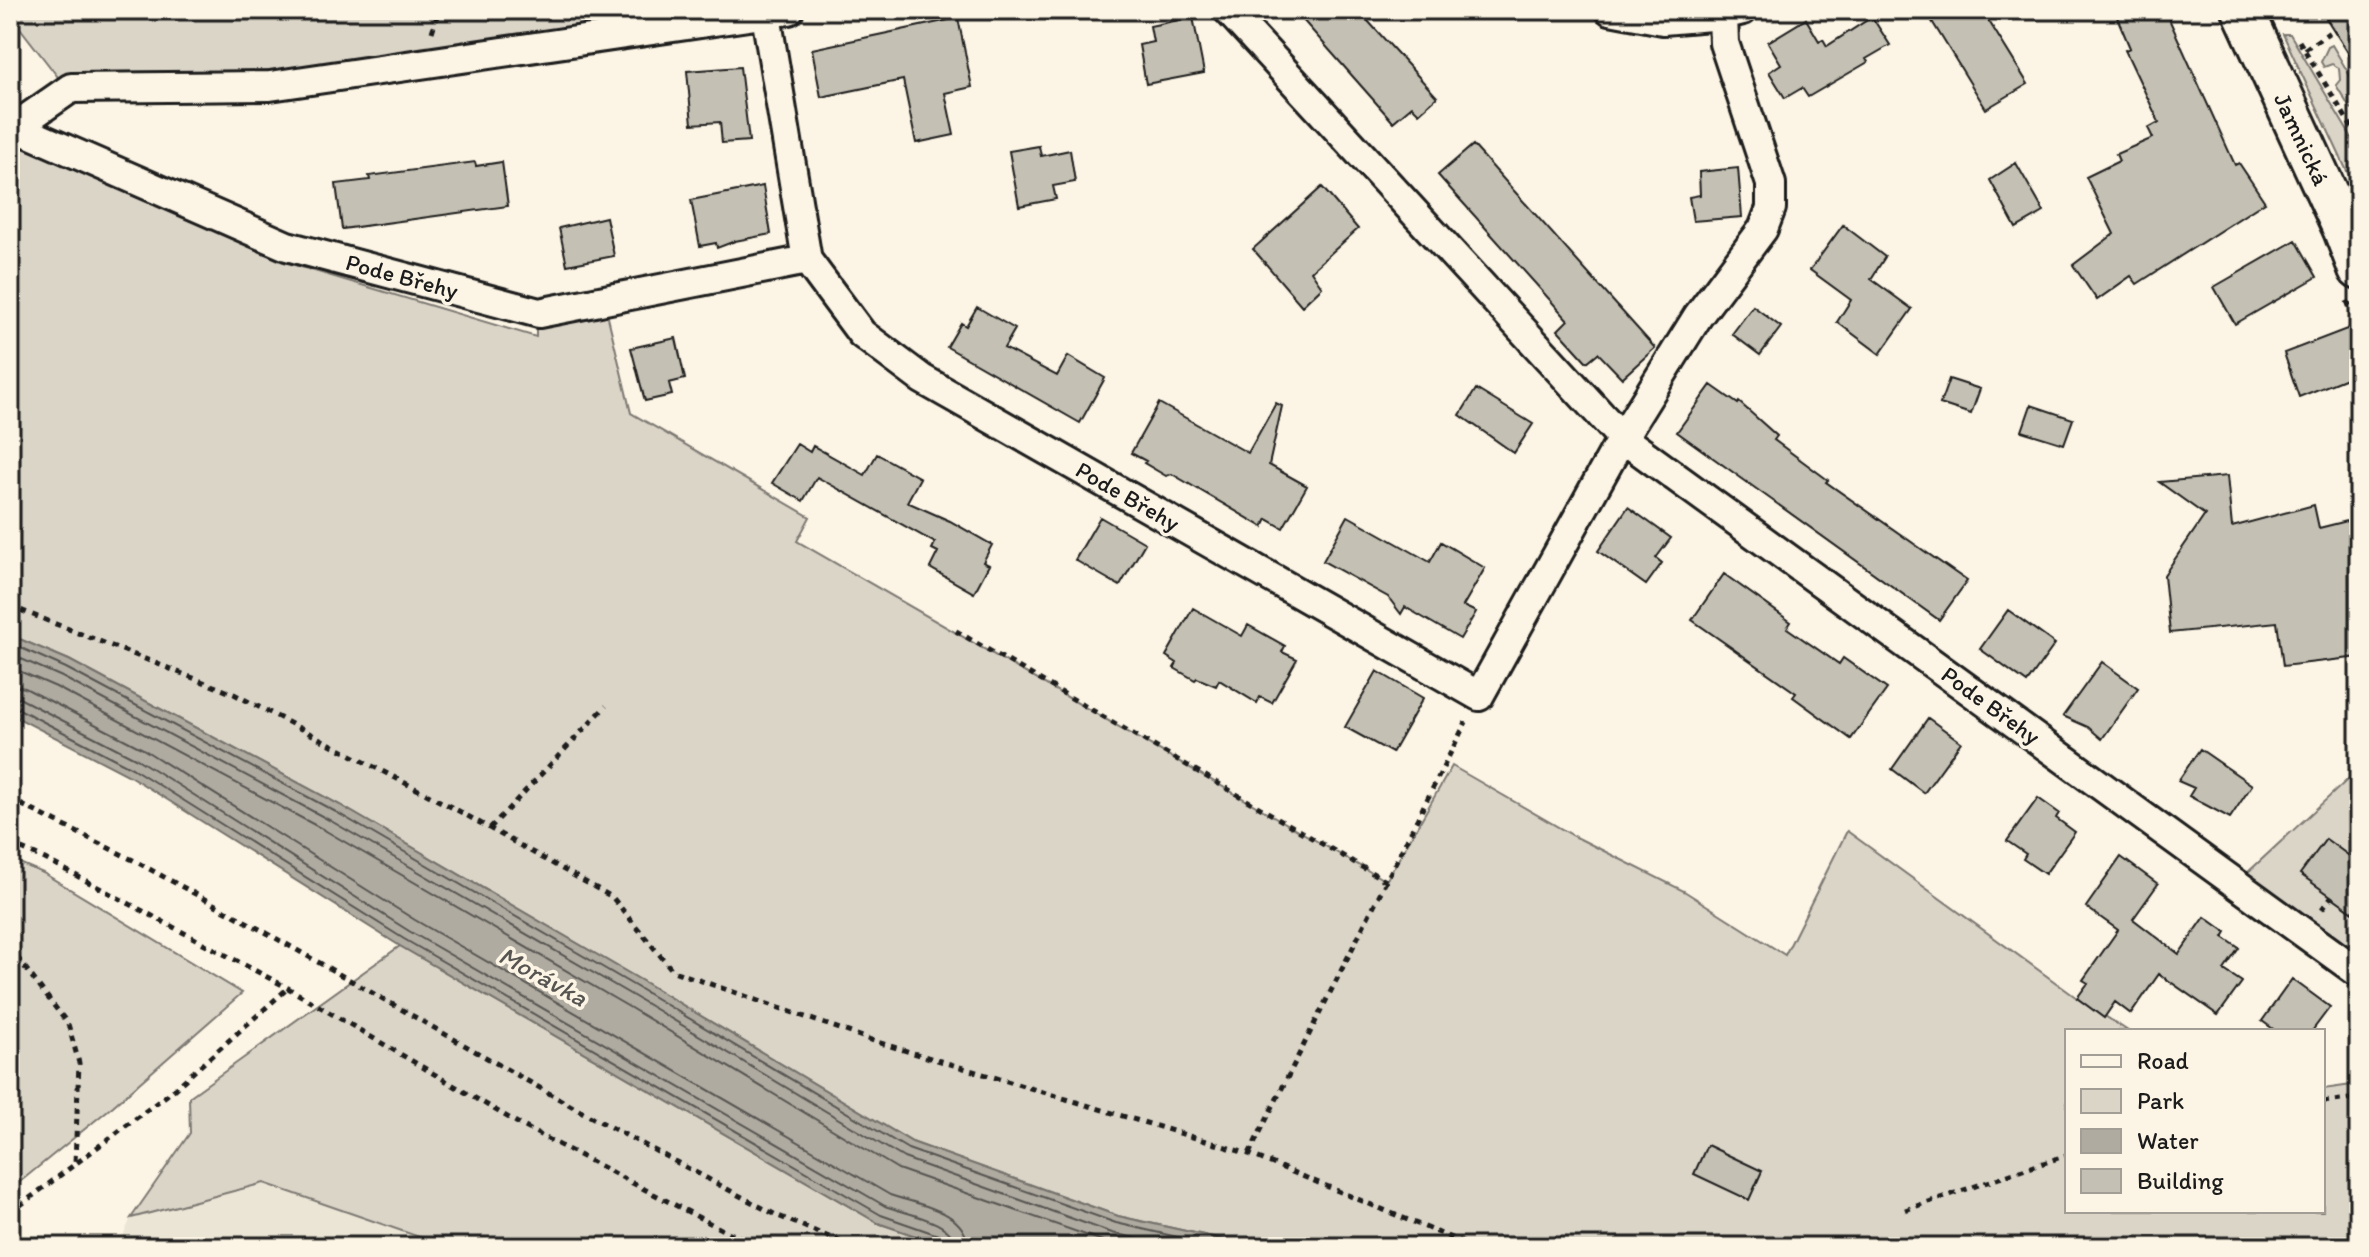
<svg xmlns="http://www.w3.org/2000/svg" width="2369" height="1257" viewBox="0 0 2369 1257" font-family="Itim,sans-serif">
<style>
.built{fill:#ebe5d6}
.green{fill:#dbd5c8;stroke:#7c7872;stroke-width:2}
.water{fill:#b0aba1;stroke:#75726c;stroke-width:2}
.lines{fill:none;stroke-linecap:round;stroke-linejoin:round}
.shore{stroke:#575551;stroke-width:2}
.building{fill:#c4c0b3;stroke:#1c1c1c;stroke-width:2}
.minor-casing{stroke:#1c1c1c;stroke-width:34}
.secondary-casing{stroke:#1c1c1c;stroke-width:46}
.path{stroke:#1c1c1c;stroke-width:5;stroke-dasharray:6 6;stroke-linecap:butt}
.minor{stroke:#fcf5e5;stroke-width:28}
.secondary{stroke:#fcf5e5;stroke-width:40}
.labels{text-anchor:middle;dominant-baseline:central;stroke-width:7;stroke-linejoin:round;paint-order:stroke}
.street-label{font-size:24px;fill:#1c1c1c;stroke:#fcf5e5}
.water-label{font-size:26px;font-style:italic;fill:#575551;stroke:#fcf5e5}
</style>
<rect width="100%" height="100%" fill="#fcf5e5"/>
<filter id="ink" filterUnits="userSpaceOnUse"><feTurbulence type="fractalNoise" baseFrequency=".0125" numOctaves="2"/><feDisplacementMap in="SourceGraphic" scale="16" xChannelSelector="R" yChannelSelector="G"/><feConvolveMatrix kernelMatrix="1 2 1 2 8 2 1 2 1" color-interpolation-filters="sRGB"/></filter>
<g filter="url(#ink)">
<path class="built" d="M 264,1183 L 344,1210 L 448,1247 L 118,1247 L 131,1218 Z"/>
<path class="green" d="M 10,10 L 661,10 L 431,51 L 306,68 L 61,81 L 13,19 L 16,72 L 10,70 Z
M 2283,34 L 2290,34 L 2359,150 L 2359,197 Z
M 2332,45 L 2359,91 L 2359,110 L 2350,108 L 2336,85 L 2340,80 L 2339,68 L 2332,64 L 2324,67 L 2321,62 L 2328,47 Z
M 10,140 L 281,261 L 536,337 L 536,320 L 606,309 L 631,413 L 810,517 L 797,541 L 1386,881 L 1452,766 L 1574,836 L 1684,891 L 1785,955 L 1847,831 L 2077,998 L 2128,1031 L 2067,1031 L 2067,1211 L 2323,1211 L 2323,1089 L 2359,1084 L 2359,1247 L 1258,1247 L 1118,1216 L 912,1142 L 644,982 L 340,805 L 69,660 L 10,635 Z
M 2359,769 L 2359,954 L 2245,875 Z
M 10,859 L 43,873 L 242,993 L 113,1106 L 10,1190 Z
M 400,946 L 878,1223 L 948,1247 L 448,1247 L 264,1183 L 131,1218 L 190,1133 L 189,1097 Z"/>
<path class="water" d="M 10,635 L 69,660 L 340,805 L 644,982 L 912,1142 L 1118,1216 L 1258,1247 L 948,1247 L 878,1223 L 400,946 L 128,775 L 10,714 Z"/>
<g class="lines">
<path class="shore" d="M 10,643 L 66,668 L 336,812 L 640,989 L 908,1149 L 1116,1223 L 1221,1247
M 10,654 L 62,677 L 331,821 L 635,997 L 904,1158 L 1112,1233 L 1176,1247
M 10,667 L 56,687 L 326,831 L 629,1007 L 898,1169 L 1120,1247
M 10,685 L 25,688 L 143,749 L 415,920 L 890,1195 C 919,1205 966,1210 968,1247
M 10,697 L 21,699 L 137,759 L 409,931 L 885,1206 C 907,1214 954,1221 956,1247
M 10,707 L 17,708 L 132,768 L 404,939 L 881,1215 L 941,1236 L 945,1241 L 946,1247"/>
</g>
<path class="building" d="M 1294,10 L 1358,10 L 1437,97 L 1419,113 L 1412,106 L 1393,122 Z
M 1925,10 L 1982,10 L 2028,84 L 1986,109 Z
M 2114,10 L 2165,10 L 2235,165 L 2239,163 L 2265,202 L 2137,284 L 2131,276 L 2097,300 L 2073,265 L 2114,234 L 2086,177 L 2119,161 L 2116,154 L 2153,138 L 2148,128 L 2159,122 L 2125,50 L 2130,48 Z
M 2321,10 L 2359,10 L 2359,70 Z
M 1193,17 L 1204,73 L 1146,84 L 1139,45 L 1153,42 L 1150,26 Z
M 1872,17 L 1890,45 L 1866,59 L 1868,62 L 1808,97 L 1802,88 L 1785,98 L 1769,72 L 1781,64 L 1768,42 L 1806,19 L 1819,41 L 1823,39 L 1827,46 Z
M 958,18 L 972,87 L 945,93 L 954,135 L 916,143 L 903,80 L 821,97 L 812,49 Z
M 740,67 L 749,141 L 722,143 L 720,122 L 692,124 L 687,71 Z
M 1473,145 L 1655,348 L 1622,378 L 1598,353 L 1587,362 L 1558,330 L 1568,320 L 1438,175 Z
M 1039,146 L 1041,156 L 1070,150 L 1075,182 L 1053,186 L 1056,199 L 1019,206 L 1009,151 Z
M 475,162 L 476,166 L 502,162 L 508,206 L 342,229 L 336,184 L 370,180 L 369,176 Z
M 2016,163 L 2044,212 L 2016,228 L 1990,180 Z
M 1738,168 L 1742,217 L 1693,221 L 1689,197 L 1700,195 L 1699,172 Z
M 763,186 L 771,234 L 735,241 L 717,248 L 716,243 L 700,246 L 691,200 Z
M 1322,187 L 1358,229 L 1311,271 L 1322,287 L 1302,306 L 1253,249 Z
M 606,217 L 614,256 L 567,265 L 559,228 Z
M 1843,225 L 1885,257 L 1871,279 L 1912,309 L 1880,354 L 1837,322 L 1851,300 L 1810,270 Z
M 2296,240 L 2317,277 L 2235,324 L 2214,287 Z
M 1753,306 L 1781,327 L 1760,355 L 1732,334 Z
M 977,307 L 1015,329 L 1004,348 L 1057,376 L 1068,356 L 1105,378 L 1080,423 L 947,347 L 961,323 L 966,326 Z
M 2352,327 L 2359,343 L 2359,373 L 2299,397 L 2284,353 Z
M 676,338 L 685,379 L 669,383 L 672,395 L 645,401 L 631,348 Z
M 1949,379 L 1980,389 L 1971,414 L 1940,404 Z
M 1711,385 L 1738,404 L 1739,402 L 1777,436 L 1774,440 L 1828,480 L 1826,482 L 1967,581 L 1939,620 L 1677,432 Z
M 1476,389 L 1533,424 L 1514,453 L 1460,415 Z
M 1159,403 L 1248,453 L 1276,403 L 1282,406 L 1269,465 L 1307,486 L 1283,528 L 1267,519 L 1263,527 L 1172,474 L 1166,476 L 1144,463 L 1146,461 L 1131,453 Z
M 2031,405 L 2073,419 L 2064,444 L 2022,431 Z
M 797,444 L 810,452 L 813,446 L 865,475 L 877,454 L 920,478 L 907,502 L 950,521 L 992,545 L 983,562 L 989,565 L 974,593 L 930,568 L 938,552 L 932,549 L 935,543 L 817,477 L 803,501 L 772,483 Z
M 2227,476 L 2232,527 L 2314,505 L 2319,528 L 2359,518 L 2359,657 L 2283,666 L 2277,622 L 2170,633 L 2164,575 L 2205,515 L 2159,482 Z
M 1628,507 L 1671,538 L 1656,558 L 1662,563 L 1646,585 L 1598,551 Z
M 1348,516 L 1430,562 L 1441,542 L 1485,568 L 1463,606 L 1476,612 L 1460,639 L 1405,607 L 1401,614 L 1388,597 L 1323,561 Z
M 1100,517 L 1145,543 L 1120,586 L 1075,560 Z
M 1724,574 L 1791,622 L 1787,628 L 1839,664 L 1843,658 L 1887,689 L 1851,739 L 1793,697 L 1796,693 L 1692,620 Z
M 1193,608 L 1242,636 L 1248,625 L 1285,646 L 1282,652 L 1297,659 L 1272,703 L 1260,697 L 1257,703 L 1219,680 L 1216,686 L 1197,678 L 1195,680 L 1174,668 L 1177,663 L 1166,656 Z
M 2008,610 L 2055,644 L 2027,683 L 1980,649 Z
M 2102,662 L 2138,688 L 2102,739 L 2088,727 L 2063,716 Z
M 1377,671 L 1423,698 L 1392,753 L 1345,727 Z
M 1928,718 L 1961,742 L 1924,793 L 1892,769 Z
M 2200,749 L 2252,785 L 2230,818 L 2189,796 L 2194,788 L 2178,781 Z
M 2038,798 L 2059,813 L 2056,818 L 2075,832 L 2045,874 L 2023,859 L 2026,854 L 2007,841 Z
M 2326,839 L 2359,863 L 2359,916 L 2300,874 Z
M 2121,857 L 2158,884 L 2133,919 L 2179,954 L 2205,917 L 2226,932 L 2223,937 L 2239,948 L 2224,970 L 2242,982 L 2218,1015 L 2159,974 L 2131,1014 L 2115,1002 L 2104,1018 L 2077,998 L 2088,983 L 2083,980 L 2118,930 L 2086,907 Z
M 2292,979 L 2330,1007 L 2312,1031 L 2276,1031 L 2262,1021 Z
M 1707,1145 L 1762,1171 L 1749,1200 L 1694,1174 Z"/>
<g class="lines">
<defs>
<path id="minor" d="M 1228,10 L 1622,438 L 2359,973
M 1610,10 L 1663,20 L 1723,15 L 1743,10
M 766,15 L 807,260 L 862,334 L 922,379 L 1479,696 L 1622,438 L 1698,316 L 1763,229 L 1771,208 L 1771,184 L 1724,43 L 1723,15
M 10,125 L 15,127 L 71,88 L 270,86 L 789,10
M 15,127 L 287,246 L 539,313 L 807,260"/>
<path id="secondary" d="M 2243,10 L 2344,230 L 2359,269"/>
</defs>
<use href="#minor" class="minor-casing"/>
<use href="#secondary" class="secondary-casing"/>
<path class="path" d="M 432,32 L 439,10
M 2299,41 L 2359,139
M 2305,49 L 2333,30
M 2347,301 L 2359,330
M 10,606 L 234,694 L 457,810 L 612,897 L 673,971 L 877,1042 L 1249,1154 L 1473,1247
M 956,631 L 1386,881
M 10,799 L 133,860 L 265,932 L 584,1113 L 776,1215 L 853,1247
M 490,828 L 606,706
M 10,844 L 45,859 L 288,988 L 521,1125 L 725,1231 L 763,1247
M 2322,909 L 2331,897
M 10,948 L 68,1024 L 79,1063 L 75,1163
M 2323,1102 L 2359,1098
M 1249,1154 L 1466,722
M 1905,1210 L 2067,1155
M 10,1213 L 171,1092 L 288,988"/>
<use href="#minor" class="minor"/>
<use href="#secondary" class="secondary"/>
</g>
</g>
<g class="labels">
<g class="street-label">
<text transform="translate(2302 139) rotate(65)">Jamnická</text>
<text transform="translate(402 276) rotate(15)">Pode Břehy</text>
<text transform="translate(1128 496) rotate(30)">Pode Břehy</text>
<text transform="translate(1991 705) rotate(36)">Pode Břehy</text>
</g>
<g class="water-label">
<text transform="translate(543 976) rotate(29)">Morávka</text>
</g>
</g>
<rect width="2369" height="1257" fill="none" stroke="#fcf5e5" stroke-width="40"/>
<rect x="20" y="20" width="2329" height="1217" fill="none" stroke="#1c1c1c" stroke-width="3" filter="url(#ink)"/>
<rect x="2065" y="1029" width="260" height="184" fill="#fcf5e5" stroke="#a29e95" stroke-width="2"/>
<rect x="2081" y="1055" width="40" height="12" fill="#fcf5e5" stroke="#a29e95" stroke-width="2"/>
<text x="2137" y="1069" font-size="24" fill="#1c1c1c">Road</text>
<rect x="2081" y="1089" width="40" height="24" fill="#dbd5c8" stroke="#a29e95" stroke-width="2"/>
<text x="2137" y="1109" font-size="24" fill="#1c1c1c">Park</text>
<rect x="2081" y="1129" width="40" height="24" fill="#b0aba1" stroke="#a29e95" stroke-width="2"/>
<text x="2137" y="1149" font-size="24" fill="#1c1c1c">Water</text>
<rect x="2081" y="1169" width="40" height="24" fill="#c4c0b3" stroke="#a29e95" stroke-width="2"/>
<text x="2137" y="1189" font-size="24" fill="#1c1c1c">Building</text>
</svg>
